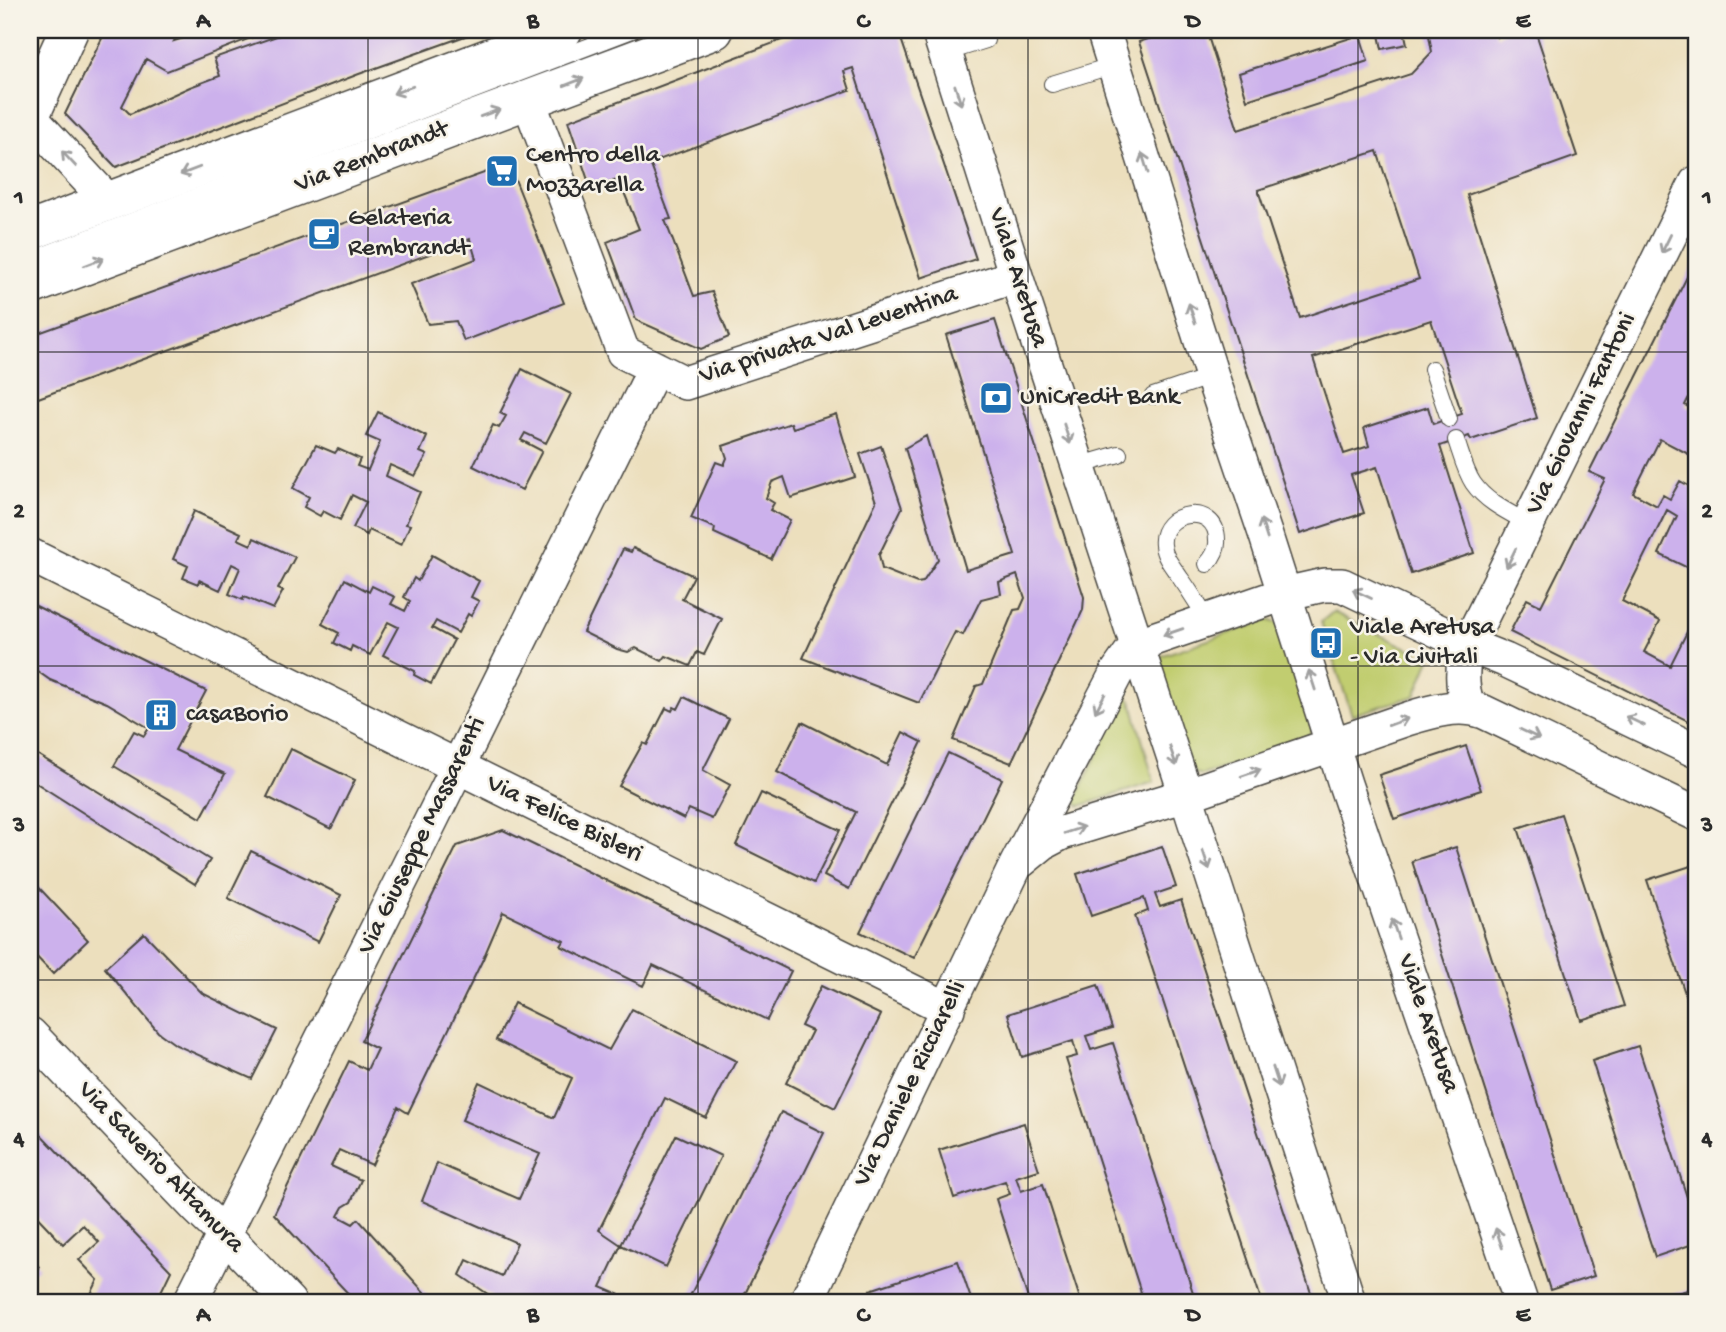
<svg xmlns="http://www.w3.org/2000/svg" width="1726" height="1332" viewBox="0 0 1726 1332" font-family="'Gochi Hand',sans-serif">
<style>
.green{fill:#c1cd6f;stroke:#767c4d;stroke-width:2}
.building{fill:#ccb1ec;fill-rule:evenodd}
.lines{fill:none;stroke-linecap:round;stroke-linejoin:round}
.lane-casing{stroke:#484641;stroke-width:18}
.street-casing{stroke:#484641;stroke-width:36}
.secondary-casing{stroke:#484641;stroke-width:41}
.lane{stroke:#fff;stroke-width:16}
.street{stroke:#fff;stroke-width:33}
.secondary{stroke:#fff;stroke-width:38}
.oneway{stroke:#a0a0a0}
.grid{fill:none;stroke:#2b2b2b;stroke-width:2;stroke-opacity:0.55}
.labels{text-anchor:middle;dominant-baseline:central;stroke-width:5;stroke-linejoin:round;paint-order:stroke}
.poi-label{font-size:26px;fill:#2b2b2b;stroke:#f7f3e8;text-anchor:start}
.street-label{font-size:26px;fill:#2b2b2b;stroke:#f7f3e8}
.neatline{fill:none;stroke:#2b2b2b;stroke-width:2.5}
.grid-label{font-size:23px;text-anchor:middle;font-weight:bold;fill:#2b2b2b}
</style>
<rect width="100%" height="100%" fill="#f7f3e8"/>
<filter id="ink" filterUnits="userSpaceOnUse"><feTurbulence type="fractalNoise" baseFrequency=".0143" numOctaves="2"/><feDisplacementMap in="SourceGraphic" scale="14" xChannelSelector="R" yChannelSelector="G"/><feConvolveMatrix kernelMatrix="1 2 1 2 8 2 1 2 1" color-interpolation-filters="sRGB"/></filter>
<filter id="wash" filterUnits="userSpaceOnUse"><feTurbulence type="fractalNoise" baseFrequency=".00686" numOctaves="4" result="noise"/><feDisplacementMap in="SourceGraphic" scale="28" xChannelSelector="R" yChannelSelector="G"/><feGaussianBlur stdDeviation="1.57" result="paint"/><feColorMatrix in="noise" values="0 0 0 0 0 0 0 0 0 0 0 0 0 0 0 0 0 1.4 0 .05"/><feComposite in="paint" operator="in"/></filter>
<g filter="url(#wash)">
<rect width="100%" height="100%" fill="#ecdfbd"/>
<path class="green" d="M 1333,612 L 1430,659 L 1415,696 L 1352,715 L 1321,622 Z
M 1268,620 L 1282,625 L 1315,726 L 1304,742 L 1202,775 L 1186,771 L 1153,668 L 1163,655 Z
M 1126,696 L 1131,700 L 1154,782 L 1080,806 L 1074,802 Z"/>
<g id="blocks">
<path class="building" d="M 106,30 L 180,30 L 174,41 L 209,30 L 271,30 L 167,71 L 146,59 L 122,106 L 130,114 L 190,87 L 220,76 L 214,58 L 294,30 L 482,30 L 359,74 L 116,167 L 65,114 Z
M 808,30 L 898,30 L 976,259 L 921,278 L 853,68 L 844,71 L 850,90 L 650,163 L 671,219 L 665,220 L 694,296 L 712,292 L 729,337 L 701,349 L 636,320 L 607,242 L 639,229 L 619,180 L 590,186 L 568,121 Z
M 1176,30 L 1206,30 L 1238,130 L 1411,74 L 1432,52 L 1428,30 L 1494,30 L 1497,37 L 1507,30 L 1535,30 L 1577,156 L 1467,195 L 1537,418 L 1471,440 L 1469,436 L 1440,446 L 1474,553 L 1411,574 L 1377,467 L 1351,475 L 1364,513 L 1300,534 L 1139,42 ZM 1377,151 L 1419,279 L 1300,318 L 1258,190 ZM 1431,320 L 1462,414 L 1433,424 L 1428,407 L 1364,428 L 1369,446 L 1344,454 L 1313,358 Z
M 1378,30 L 1404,30 L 1407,44 L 1382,49 Z
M 1360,35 L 1368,61 L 1247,100 L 1239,73 Z
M 509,164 L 564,303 L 464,341 L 456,321 L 428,324 L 411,284 L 476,259 L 470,239 L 30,401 L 30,336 Z
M 1696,259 L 1696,383 L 1685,405 L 1696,411 L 1696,458 L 1660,439 L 1633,493 L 1657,506 L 1663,495 L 1670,499 L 1680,481 L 1696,490 L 1696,572 L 1659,554 L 1677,516 L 1667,510 L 1622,601 L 1660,621 L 1644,652 L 1670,666 L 1696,614 L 1696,725 L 1510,632 L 1527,599 L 1541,606 L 1605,479 L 1589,472 Z
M 995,320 L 1084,597 L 1083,610 L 1011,763 L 953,740 L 976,686 L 983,684 L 1014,610 L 1020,609 L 1025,598 L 1017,575 L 999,582 L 1001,594 L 981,599 L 963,635 L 955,632 L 919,703 L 803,658 L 876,502 L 860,454 L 881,446 L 902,508 L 879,555 L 882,569 L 917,583 L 923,582 L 938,559 L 905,448 L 926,436 L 966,570 L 1015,555 L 946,335 Z
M 522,369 L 571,394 L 546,443 L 525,433 L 521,440 L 542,451 L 522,490 L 473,466 L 493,425 L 499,428 L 506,416 L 500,413 Z
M 378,412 L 427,437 L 420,452 L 427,455 L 415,476 L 390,465 L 386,476 L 420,492 L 406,524 L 410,525 L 401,545 L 369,530 L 367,535 L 353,528 L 366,502 L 352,495 L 340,520 L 323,511 L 320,516 L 304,507 L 309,497 L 293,488 L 316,445 L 335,453 L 338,449 L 360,459 L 357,466 L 368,470 L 380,442 L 366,436 Z
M 836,414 L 855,477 L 791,498 L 784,477 L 772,482 L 766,498 L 774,503 L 770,510 L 790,520 L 771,559 L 714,533 L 715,528 L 691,518 L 716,462 L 724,465 L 727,458 L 723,446 L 791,423 L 793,428 Z
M 194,511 L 241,533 L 238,539 L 251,545 L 254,538 L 295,557 L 278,589 L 283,591 L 273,609 L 244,597 L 243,600 L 229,594 L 240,568 L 232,564 L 220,590 L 199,580 L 198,584 L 183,578 L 188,566 L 173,559 Z
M 633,548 L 694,576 L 682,599 L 722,619 L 704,655 L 697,652 L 690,666 L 666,656 L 662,661 L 636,648 L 628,652 L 617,649 L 583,632 L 623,549 L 631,552 Z
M 432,555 L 479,581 L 471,597 L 479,601 L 471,616 L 468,614 L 458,633 L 436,621 L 432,628 L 454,640 L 431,684 L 414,675 L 415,671 L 383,655 L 398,627 L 388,622 L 370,655 L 352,646 L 350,651 L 334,643 L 339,633 L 322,624 L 345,579 L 369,592 L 372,586 L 395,597 L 391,604 L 405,611 L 410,601 L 404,597 L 414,578 L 418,581 Z
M 30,603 L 206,691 L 175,750 L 225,774 L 201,818 L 114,766 L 134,731 L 144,736 L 149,728 L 107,703 L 50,680 L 30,666 Z
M 684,697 L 729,719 L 703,770 L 730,785 L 712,819 L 689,809 L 684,819 L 619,786 L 643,743 L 647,745 L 666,708 L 672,711 L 674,707 L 678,709 Z
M 802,722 L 887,765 L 903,732 L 922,742 L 849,889 L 824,876 L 856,812 L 777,772 Z
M 1466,746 L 1481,790 L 1394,819 L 1379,775 Z
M 291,749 L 355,780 L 331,829 L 267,797 Z
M 30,750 L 210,860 L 195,884 L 30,779 Z
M 948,753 L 1002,779 L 914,958 L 860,932 Z
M 761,793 L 840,830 L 814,883 L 736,845 Z
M 1561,814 L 1624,1006 L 1581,1020 L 1518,828 Z
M 503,830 L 791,971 L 767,1020 L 653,965 L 643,986 L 561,946 L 564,941 L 503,912 L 483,959 L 408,1113 L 398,1107 L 372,1165 L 339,1150 L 331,1166 L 361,1180 L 351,1202 L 343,1207 L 338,1216 L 353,1224 L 358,1219 L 433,1302 L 356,1302 L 274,1214 L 349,1061 L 367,1070 L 377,1049 L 361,1041 L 457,846 Z
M 1162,846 L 1176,887 L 1155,894 L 1160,907 L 1181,900 L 1314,1302 L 1262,1302 L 1135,916 L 1148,911 L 1144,898 L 1091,916 L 1077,874 Z
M 1456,847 L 1594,1276 L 1550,1290 L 1412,861 Z
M 251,851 L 341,895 L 318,942 L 228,898 Z
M 1694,865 L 1696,872 L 1696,1026 L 1647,880 Z
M 30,878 L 88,940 L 53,974 L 30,950 Z
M 144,933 L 202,993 L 277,1030 L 252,1079 L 176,1045 L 158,1032 L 105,968 Z
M 1098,985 L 1112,1028 L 1086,1036 L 1091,1050 L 1113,1043 L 1196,1302 L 1144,1302 L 1066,1059 L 1077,1056 L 1073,1041 L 1022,1057 L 1008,1014 Z
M 821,986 L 881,1015 L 835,1108 L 786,1083 L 812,1031 L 801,1026 Z
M 514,1003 L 609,1050 L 632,1009 L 736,1061 L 706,1118 L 665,1098 L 599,1230 L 621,1245 L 601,1287 L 636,1302 L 489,1302 L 492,1297 L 460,1275 L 467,1260 L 502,1276 L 517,1243 L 422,1201 L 437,1163 L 519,1199 L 540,1154 L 462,1120 L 479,1082 L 554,1118 L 572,1078 L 496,1040 Z
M 1638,1046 L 1696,1225 L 1696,1243 L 1655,1257 L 1592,1061 Z
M 781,1112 L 824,1133 L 741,1302 L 687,1302 Z
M 30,1123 L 171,1271 L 156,1302 L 87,1302 L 98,1280 L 79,1260 L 99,1242 L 83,1225 L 63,1244 L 30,1209 Z
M 1024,1123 L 1039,1170 L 1016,1177 L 1021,1191 L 1043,1184 L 1081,1302 L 1029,1302 L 996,1199 L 1010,1194 L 1005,1181 L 954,1198 L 939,1150 Z
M 676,1135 L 721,1156 L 666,1267 L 621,1245 Z
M 30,1257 L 39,1267 L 30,1276 Z
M 958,1261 L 972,1302 L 874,1302 L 870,1290 Z
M 1696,1287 L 1696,1302 L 1667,1302 L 1665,1297 Z"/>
</g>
</g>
<g filter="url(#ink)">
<use href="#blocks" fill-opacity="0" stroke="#484641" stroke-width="2"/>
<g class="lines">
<defs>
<path id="lane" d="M 945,53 L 986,40
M 1052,84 L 1114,65
M 30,260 L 632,30
M 1432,369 L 1449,419
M 1153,396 L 1212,376
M 1456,440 C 1461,454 1465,471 1473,483 C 1486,502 1508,512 1528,523
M 1078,466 L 1119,454
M 1207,564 C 1213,557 1218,549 1217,540 C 1217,501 1159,511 1163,545 C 1164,558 1174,568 1181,579 C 1191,592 1199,607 1208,620"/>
<path id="street" d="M 938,30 L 1016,276 L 1186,795 L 1349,1302
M 1103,30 L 1212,376 L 1266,536 L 1345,784 L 1521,1302
M 528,99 L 623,352 L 685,383 L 1016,276
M 30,117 L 108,201
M 30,555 L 948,1009
M 1136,645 L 1284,594 L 1324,585 L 1342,585 L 1468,645 L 1505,660 L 1696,751
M 1468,708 C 1461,685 1461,667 1468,645 L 1696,183
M 1021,861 L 1043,843 L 1062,833 L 1186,795 L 1407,719 C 1432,711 1459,703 1484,712 L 1696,814
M 30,1034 L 197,1208 L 225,1235 L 289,1302
M 190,1302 L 420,843 L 655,368
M 806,1302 L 1016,865 L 1117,672 L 1136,645"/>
<path id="secondary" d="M 30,116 L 69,30
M 30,231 L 563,30
M 30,286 L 714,30"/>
</defs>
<use href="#lane" class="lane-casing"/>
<use href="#street" class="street-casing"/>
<use href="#secondary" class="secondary-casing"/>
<use href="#lane" class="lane"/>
<use href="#street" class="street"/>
<use href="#secondary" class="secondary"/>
</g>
<defs><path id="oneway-shaft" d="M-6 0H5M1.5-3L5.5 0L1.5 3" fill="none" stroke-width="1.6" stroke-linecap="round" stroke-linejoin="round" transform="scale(1.75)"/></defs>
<g class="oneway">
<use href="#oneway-shaft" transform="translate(574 82) rotate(-21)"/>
<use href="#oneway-shaft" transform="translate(403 90) rotate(159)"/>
<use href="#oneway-shaft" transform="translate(958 95) rotate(72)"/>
<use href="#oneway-shaft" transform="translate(490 113) rotate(-20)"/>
<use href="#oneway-shaft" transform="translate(69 159) rotate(-133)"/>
<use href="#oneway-shaft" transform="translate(1145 163) rotate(-107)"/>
<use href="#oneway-shaft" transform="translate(190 171) rotate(159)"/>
<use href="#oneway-shaft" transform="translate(1666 244) rotate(116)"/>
<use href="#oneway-shaft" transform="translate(94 262) rotate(-21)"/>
<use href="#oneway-shaft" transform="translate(1192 313) rotate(-108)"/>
<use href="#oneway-shaft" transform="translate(1067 434) rotate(72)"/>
<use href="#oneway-shaft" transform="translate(1264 529) rotate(-108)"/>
<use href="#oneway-shaft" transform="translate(1511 558) rotate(116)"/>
<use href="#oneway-shaft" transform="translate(1362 594) rotate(-155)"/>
<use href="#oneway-shaft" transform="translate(1173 632) rotate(161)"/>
<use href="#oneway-shaft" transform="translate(1312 680) rotate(-108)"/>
<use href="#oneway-shaft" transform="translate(1100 703) rotate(118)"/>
<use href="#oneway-shaft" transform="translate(1635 721) rotate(-154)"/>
<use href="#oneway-shaft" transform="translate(1398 722) rotate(-20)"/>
<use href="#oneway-shaft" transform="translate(1530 734) rotate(26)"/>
<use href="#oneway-shaft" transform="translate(1173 756) rotate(71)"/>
<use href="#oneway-shaft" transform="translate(1251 773) rotate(-19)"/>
<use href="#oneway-shaft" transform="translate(1074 830) rotate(-18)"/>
<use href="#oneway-shaft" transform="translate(1206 860) rotate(72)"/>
<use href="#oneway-shaft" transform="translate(1395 929) rotate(-109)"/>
<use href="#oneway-shaft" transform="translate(1276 1077) rotate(72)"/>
<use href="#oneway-shaft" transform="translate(1499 1238) rotate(-109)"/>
</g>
</g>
<path class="grid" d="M 368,30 L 368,1302M 698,30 L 698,1302M 1028,30 L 1028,1302M 1358,30 L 1358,1302M 30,352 L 1696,352M 30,666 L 1696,666M 30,980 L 1696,980"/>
<defs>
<symbol id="supermarket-square" viewBox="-11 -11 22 22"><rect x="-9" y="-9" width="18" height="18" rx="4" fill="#1f6fb2" stroke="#f7f3e8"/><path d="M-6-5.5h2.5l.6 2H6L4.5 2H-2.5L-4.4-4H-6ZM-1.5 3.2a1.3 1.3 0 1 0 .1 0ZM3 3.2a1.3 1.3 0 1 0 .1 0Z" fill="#fff"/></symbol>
<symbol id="cafe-square" viewBox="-11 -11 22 22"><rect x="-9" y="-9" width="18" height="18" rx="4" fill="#1f6fb2" stroke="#f7f3e8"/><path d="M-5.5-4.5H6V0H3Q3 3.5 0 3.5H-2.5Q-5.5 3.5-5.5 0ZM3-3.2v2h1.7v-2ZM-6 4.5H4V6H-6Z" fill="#fff"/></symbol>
<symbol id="bank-square" viewBox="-11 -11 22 22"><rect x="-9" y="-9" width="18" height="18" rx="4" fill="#1f6fb2" stroke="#f7f3e8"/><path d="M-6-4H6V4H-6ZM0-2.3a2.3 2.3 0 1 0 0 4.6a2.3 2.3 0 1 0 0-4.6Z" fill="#fff"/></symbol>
<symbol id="bus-square" viewBox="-11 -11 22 22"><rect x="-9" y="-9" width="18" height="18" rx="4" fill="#1f6fb2" stroke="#f7f3e8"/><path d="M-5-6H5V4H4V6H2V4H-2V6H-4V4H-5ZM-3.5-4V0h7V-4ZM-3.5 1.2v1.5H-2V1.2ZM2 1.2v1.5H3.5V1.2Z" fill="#fff"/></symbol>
<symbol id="building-square" viewBox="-11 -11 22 22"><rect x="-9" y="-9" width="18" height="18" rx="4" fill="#1f6fb2" stroke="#f7f3e8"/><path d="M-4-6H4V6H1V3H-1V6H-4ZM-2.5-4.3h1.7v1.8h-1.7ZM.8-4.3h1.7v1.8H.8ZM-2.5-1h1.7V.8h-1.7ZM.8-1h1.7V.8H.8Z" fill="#fff"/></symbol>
</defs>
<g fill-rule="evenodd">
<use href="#supermarket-square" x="483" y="152" width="38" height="38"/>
<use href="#cafe-square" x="305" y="215" width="38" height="38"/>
<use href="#bank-square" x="977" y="379" width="38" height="38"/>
<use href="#bus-square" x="1307" y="624" width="38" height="38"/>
<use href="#building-square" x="142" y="696" width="38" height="38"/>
</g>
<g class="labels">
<g class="poi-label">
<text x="526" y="156">Centro della<tspan x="526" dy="30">Mozzarella</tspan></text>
<text x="348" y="219">Gelateria<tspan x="348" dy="30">Rembrandt</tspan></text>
<text x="1020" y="398">UniCredit Bank</text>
<text x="1350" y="628">Viale Aretusa<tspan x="1350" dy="30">- Via Civitali</tspan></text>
<text x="186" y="715">casaBorio</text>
</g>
<g class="street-label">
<text transform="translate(372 158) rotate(-21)">Via Rembrandt</text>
<text transform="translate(1017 278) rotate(72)">Viale Aretusa</text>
<text transform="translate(829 336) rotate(-18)">Via privata Val Leventina</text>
<text transform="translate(1582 414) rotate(-64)">Via Giovanni Fantoni</text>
<text transform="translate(564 820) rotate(26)">Via Felice Bisleri</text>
<text transform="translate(423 836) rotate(-64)">Via Giuseppe Massarenti</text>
<text transform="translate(1427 1024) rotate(71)">Viale Aretusa</text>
<text transform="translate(911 1084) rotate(-64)">Via Daniele Ricciarelli</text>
<text transform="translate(160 1168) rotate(46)">Via Saverio Altamura</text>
</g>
</g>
<rect width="1726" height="1332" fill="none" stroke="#f7f3e8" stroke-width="77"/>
<rect x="38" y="38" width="1650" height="1256" class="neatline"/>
<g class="grid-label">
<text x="203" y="27">A</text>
<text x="533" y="27">B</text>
<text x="863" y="27">C</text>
<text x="1193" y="27">D</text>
<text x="1523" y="27">E</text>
<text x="19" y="203">1</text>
<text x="1707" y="203">1</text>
<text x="19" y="517">2</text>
<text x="1707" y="517">2</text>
<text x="19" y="831">3</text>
<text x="1707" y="831">3</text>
<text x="19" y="1145">4</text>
<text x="1707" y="1145">4</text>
<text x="203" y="1321">A</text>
<text x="533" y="1321">B</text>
<text x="863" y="1321">C</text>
<text x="1193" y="1321">D</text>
<text x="1523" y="1321">E</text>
</g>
</svg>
